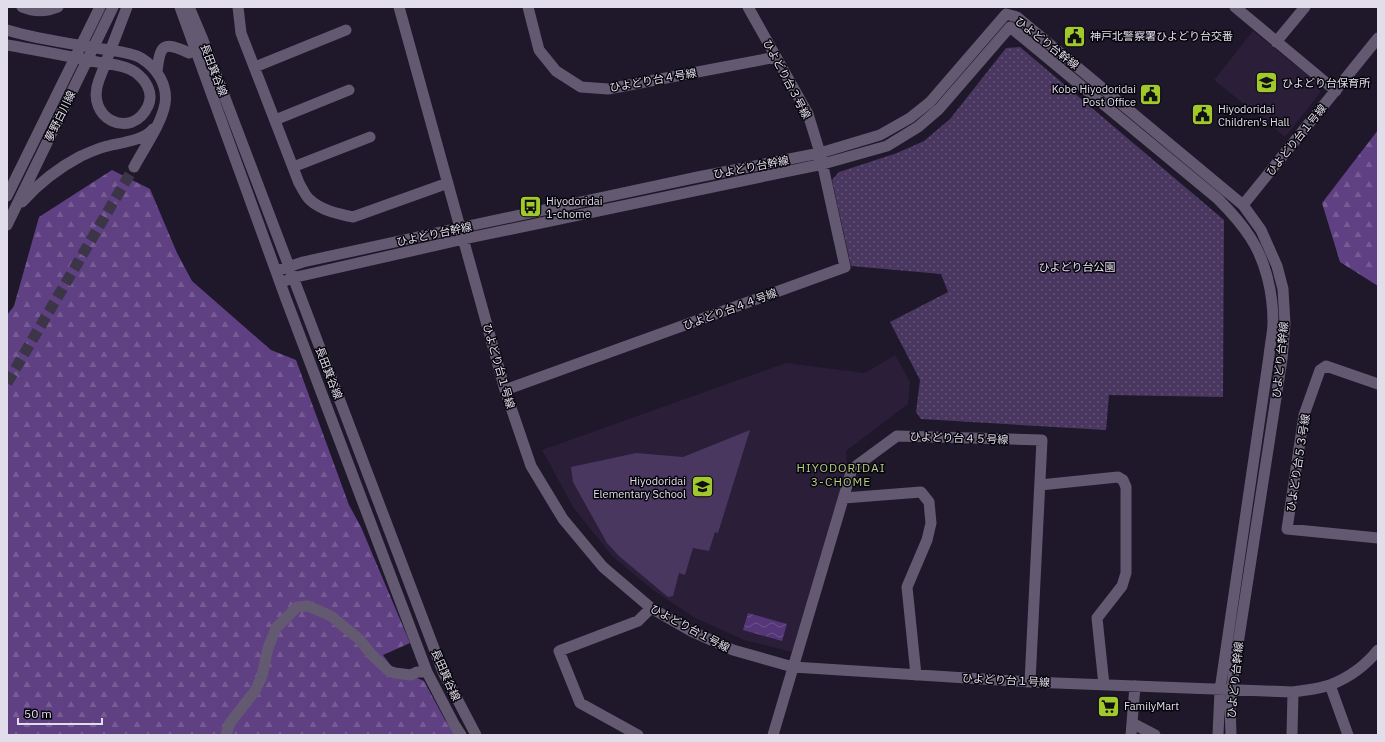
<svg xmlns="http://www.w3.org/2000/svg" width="1385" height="742" viewBox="0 0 1385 742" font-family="'IBM Plex Sans','Noto Sans JP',sans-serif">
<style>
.built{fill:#2a1e38}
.grass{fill:#493760}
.forest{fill:url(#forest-firs)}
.park{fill:url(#park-dots)}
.water{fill:url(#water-waves)}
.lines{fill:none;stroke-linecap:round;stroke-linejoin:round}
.minor-tunnel{stroke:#3c3547;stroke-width:11;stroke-dasharray:11 5.5;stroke-linecap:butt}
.minor{stroke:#635a71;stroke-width:11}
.labels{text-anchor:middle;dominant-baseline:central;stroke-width:3;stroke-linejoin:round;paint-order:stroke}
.poi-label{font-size:11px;fill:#e2ddeb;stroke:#07050c;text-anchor:start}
.street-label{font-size:11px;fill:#e2ddeb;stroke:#07050c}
.park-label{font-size:11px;fill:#e5def1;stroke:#07050c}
.neighbourhood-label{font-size:12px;letter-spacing:1px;fill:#b5cd84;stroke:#07050c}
</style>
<defs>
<pattern id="forest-firs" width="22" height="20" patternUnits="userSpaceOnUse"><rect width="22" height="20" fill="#5f4082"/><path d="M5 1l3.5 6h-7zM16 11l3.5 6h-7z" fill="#765b94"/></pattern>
<pattern id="park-dots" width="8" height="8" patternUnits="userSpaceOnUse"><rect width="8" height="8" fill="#493760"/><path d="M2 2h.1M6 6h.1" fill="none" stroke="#635477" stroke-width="1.8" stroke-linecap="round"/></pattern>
<pattern id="water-waves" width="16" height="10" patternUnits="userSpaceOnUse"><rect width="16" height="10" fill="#553678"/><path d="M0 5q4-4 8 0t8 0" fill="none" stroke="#6d538b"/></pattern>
</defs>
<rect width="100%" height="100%" fill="#1f172a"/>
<path class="built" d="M 1253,31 L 1320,85 L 1320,93 L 1285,137 L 1214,80 Z
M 895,355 L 910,382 L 908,404 L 846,451 L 847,467 L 792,652 L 744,640 L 695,618 L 653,590 L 612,556 L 573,507 L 542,450 L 786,363 L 865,373 Z"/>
<path class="grass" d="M 750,430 L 718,533 L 715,532 L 709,551 L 693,548 L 685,575 L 679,573 L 673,596 L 668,597 L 619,556 L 607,543 L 573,482 L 571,467 L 636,453 L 683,457 Z"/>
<path class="forest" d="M 1378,130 L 1378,286 L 1340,262 L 1322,203 Z
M 112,170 L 150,189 L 177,253 L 192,281 L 271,350 L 296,360 L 349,505 L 361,527 L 410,643 L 383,655 L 392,667 L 424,681 L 445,720 L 456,735 L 7,735 L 7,315 L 14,306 L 39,217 Z"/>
<path class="park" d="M 1020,47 L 1224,220 L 1223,397 L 1109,395 L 1106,430 L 921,419 L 916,412 L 920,380 L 890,322 L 948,292 L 941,274 L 851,266 L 832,180 L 839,172 L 897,153 L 924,141 L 950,119 L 1006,48 Z"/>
<path class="water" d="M 748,613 L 787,624 L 782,641 L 743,630 Z"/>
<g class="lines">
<path class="minor-tunnel" d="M 7,383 L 134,167"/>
<path class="minor" d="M 22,7 C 34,12 46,12 58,7
M 180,7 L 286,299 L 427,672 L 454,724 L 461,735
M 189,7 L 203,40 L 443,672 L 476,735
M 238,7 L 241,33 L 299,183 C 302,188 305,195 309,199 C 320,210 338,214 353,217 L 448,183
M 399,7 L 505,390 L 531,466 L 563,519 L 603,567 L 651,608 L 691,631 L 733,650 L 793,667 L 1030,682 L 1293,692 C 1305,690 1319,689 1330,685 C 1348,678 1366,665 1378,650
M 528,7 L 539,50 L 556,71 L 581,87 L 608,89 L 776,57
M 1235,7 L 1336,91
M 7,30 C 36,39 67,43 97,48 C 111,51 129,51 141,58 C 157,68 168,85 165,104 C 161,125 144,148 134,167
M 1276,42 L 1305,7
M 7,45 C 37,50 67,56 97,62 C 109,64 125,65 135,72 C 146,80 154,93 148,106 C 132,141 84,119 99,80 L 127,7
M 255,67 L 346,30
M 157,72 C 160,44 163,41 189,53
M 275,120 L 349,90
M 293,167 L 370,137
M 7,196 L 100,7
M 22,202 C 39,183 58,168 81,156 C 88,153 96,149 104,147 C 118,143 144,141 153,129
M 1243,205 L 1378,38
M 7,225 L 113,7
M 276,271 L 303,262 L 445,231 L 698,177 L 820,153 L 880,135 L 910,118 L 930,102 L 1006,14 L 1017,17 L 1243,205 L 1261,230 L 1277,266 L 1283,289 L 1285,324 L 1282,359 L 1234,670 L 1230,705 L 1231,735
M 280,283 L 292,278 L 464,239 L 823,164 L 887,146 L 918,127 L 939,109 L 1010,27 L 1218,199 C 1230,211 1241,223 1250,237 C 1266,261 1273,294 1273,322 C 1273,333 1270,345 1269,356 L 1220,690 L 1218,735
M 1378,384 L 1326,366 L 1320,370 L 1304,415 L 1287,529 L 1378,538
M 505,390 L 845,267 L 820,153 L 808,114 L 748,7
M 1040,485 L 1118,477 L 1123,480 L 1126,487 L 1126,573 L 1122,586 L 1097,618 L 1104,685
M 844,498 L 921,492 L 929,502 L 931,523 L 927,540 L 907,587 L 916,675
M 1330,685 L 1348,735
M 1132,723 L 1155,735
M 226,735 L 230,723 L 255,691 L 262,676 L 268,648 L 276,628 L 297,607 L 308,606 L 331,616 L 359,639 L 371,654 L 389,671 L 395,673 L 411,675 L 417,672 L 427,672
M 638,735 L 580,703 L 559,651 L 638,621 L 651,608
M 773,735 L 852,469 L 897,436 L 1042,440 L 1030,682
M 1131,735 L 1135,686
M 1292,735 L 1293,692"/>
</g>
<defs>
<symbol id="civic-square" viewBox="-11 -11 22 22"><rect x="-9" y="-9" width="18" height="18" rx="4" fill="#a1c92b" stroke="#07050c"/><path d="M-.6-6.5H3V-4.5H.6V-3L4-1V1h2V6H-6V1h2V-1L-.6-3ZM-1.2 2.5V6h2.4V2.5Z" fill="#111"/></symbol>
<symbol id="school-square" viewBox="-11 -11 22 22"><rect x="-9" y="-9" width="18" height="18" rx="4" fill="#a1c92b" stroke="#07050c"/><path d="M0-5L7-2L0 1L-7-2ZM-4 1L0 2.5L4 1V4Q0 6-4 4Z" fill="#111"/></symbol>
<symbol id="bus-square" viewBox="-11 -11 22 22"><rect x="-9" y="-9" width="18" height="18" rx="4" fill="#a1c92b" stroke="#07050c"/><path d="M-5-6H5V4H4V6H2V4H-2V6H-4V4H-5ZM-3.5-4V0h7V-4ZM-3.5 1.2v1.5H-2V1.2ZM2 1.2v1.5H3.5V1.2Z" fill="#111"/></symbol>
<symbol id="supermarket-square" viewBox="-11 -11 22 22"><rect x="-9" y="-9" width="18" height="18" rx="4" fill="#a1c92b" stroke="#07050c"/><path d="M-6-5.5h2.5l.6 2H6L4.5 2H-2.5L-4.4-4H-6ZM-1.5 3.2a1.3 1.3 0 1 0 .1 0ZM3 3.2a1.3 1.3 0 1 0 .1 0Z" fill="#111"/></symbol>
</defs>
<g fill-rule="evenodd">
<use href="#civic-square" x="1062" y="24" width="25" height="25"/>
<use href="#school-square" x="1254" y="70" width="25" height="25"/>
<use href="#civic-square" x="1138" y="82" width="25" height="25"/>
<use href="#civic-square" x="1190" y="102" width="25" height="25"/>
<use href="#bus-square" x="518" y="194" width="25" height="25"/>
<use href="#school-square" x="690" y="474" width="25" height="25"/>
<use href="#supermarket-square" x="1096" y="694" width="25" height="25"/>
</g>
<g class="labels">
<g class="poi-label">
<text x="1090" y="36">神戸北警察署ひよどり台交番</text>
<text x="1282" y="83">ひよどり台保育所</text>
<text x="1136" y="89" text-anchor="end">Kobe Hiyodoridai<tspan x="1136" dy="13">Post Office</tspan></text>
<text x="1218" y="109">Hiyodoridai<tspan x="1218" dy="13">Children's Hall</tspan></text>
<text x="546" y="201">Hiyodoridai<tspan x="546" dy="13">1-chome</tspan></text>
<text x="686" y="481" text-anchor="end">Hiyodoridai<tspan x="686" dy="13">Elementary School</tspan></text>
<text x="1124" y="706">FamilyMart</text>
</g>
<g class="street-label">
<text transform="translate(1047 43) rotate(38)">ひよどり台幹線</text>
<text transform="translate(214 70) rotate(69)">長田箕谷線</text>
<text transform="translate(787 79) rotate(62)">ひよどり台３号線</text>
<text transform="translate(653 80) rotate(-10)">ひよどり台４号線</text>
<text transform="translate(60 116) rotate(-64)">夢野白川線</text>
<text transform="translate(1296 140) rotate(-51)">ひよどり台１号線</text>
<text transform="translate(751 167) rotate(-11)">ひよどり台幹線</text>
<text transform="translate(434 234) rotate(-12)">ひよどり台幹線</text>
<text transform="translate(730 309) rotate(-20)">ひよどり台４４号線</text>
<text transform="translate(1280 360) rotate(-84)">ひよどり台幹線</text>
<text transform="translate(499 366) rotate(74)">ひよどり台１号線</text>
<text transform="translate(329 373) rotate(69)">長田箕谷線</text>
<text transform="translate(959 438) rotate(2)">ひよどり台４５号線</text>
<text transform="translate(1298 463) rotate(-81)">ひよどり台５３号線</text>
<text transform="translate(690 628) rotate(28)">ひよどり台１号線</text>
<text transform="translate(446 675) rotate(66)">長田箕谷線</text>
<text transform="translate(1006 680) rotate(3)">ひよどり台１号線</text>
<text transform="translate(1235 680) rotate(-84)">ひよどり台幹線</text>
</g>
<g class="park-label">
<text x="1077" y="267">ひよどり台公園</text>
</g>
<g class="neighbourhood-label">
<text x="841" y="467">HIYODORIDAI<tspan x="841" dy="14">3-CHOME</tspan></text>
</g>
</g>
<rect width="1385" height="742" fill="none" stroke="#e2ddeb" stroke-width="16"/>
<path d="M18 718v6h84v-6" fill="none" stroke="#e2ddeb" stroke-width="2"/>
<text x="24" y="718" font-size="12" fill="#e2ddeb" stroke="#07050c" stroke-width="3" paint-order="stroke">50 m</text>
</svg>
